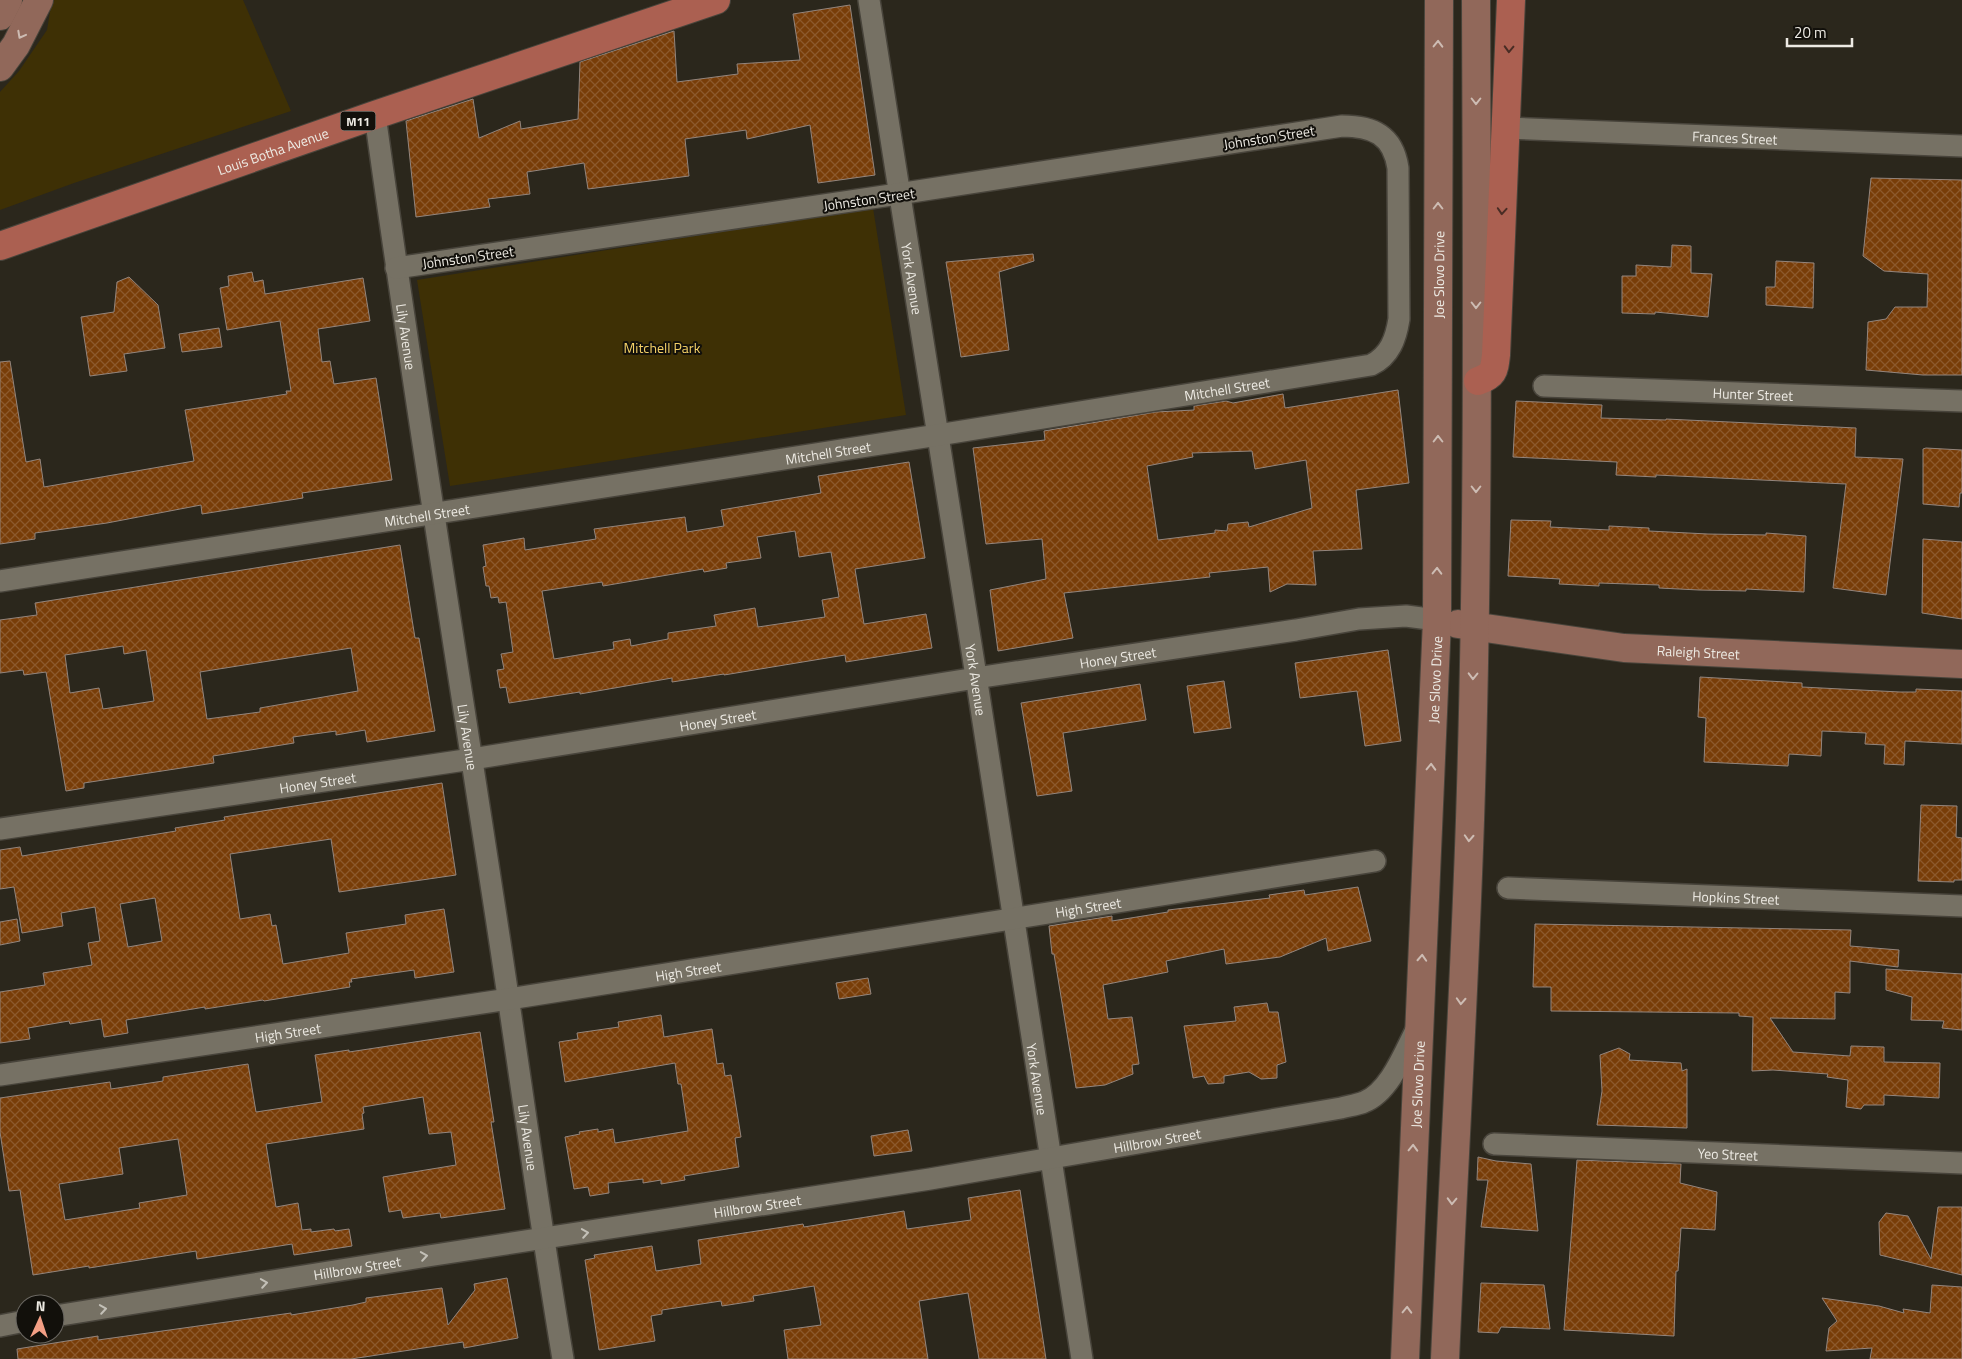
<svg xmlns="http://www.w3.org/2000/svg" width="1962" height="1359" viewBox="0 0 1962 1359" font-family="'Titillium Web',sans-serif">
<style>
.green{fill:#3e3005}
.building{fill:url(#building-cross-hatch);stroke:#93857d;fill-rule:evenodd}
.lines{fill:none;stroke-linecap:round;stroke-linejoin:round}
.street-casing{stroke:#48443b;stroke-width:24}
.secondary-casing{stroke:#48443b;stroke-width:30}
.primary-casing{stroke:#48443b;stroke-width:30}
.street{stroke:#767164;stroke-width:21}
.secondary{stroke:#91685a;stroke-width:28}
.primary{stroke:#ab6051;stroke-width:28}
.oneway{stroke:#cdbcb3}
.oneway2{stroke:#482c24}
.oneway3{stroke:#c3c0b7}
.labels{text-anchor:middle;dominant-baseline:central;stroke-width:4;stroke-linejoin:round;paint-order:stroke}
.shield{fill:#12100b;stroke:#aba9a2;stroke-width:1}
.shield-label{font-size:12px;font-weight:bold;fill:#edeae3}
.street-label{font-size:14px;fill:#edeae3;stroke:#12100b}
.park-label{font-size:14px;fill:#f5d167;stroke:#12100b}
</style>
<defs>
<pattern id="building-cross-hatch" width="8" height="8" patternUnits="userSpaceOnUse" patternTransform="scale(1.25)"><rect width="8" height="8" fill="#783d08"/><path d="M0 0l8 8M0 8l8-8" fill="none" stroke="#8c592c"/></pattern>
</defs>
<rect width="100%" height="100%" fill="#2b271c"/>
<path class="green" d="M 52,0 L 243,0 L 291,111 L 74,183 L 0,210 L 0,92 L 19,71 L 47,30 Z
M 873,208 L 906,415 L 450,486 L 417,280 Z"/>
<path class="building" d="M 850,5 L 875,175 L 818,183 L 810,125 L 747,139 L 746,130 L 685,139 L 689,176 L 588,189 L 584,163 L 527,172 L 530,194 L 488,199 L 490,207 L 416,217 L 406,121 L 473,99 L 479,138 L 520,121 L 521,129 L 578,119 L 580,62 L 674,31 L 677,82 L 738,74 L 737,64 L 800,60 L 793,14 Z
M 1871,178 L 1962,180 L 1962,375 L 1923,375 L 1866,370 L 1868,322 L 1886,319 L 1895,307 L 1927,307 L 1928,274 L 1884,271 L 1863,256 Z
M 1672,245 L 1691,246 L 1691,273 L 1712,274 L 1708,317 L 1655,312 L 1655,314 L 1622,313 L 1622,276 L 1636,276 L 1636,265 L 1671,267 Z
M 1033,254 L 1034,261 L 999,272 L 1009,350 L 961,357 L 946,262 Z
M 1776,261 L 1814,263 L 1813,308 L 1766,305 L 1766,287 L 1775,287 Z
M 252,272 L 254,282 L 263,280 L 265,294 L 363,278 L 370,321 L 318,329 L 322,362 L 330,361 L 334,384 L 376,378 L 392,480 L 302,493 L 303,498 L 202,514 L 201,505 L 107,523 L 35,533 L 35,539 L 0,544 L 0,362 L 10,361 L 26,462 L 40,459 L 44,487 L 194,461 L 185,410 L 287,394 L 286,391 L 291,391 L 280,321 L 227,330 L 220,288 L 229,286 L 228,276 Z
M 129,277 L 158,305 L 165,348 L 124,354 L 127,371 L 90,376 L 81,317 L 114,312 L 117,282 Z
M 219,328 L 222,347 L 182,352 L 179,334 Z
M 1398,390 L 1409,483 L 1356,490 L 1362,549 L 1313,551 L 1316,585 L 1287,584 L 1270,592 L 1268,567 L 1209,573 L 1210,577 L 1064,593 L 1073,638 L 998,651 L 990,590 L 1046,579 L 1042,539 L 986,544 L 973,448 L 1045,440 L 1044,431 L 1156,412 L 1194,410 L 1194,406 L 1226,401 L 1233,403 L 1283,394 L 1285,408 ZM 1252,451 L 1255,469 L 1306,460 L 1312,508 L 1249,527 L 1248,522 L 1228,524 L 1227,531 L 1215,530 L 1215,533 L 1158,540 L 1147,466 L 1193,457 L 1192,453 Z
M 1516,401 L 1602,405 L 1601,418 L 1666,420 L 1666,419 L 1856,428 L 1855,457 L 1903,459 L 1886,595 L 1833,588 L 1846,484 L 1656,475 L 1656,477 L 1616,475 L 1617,462 L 1513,457 Z
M 1926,448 L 1962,450 L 1962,493 L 1960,493 L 1959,507 L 1923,504 L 1923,449 Z
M 909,462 L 925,558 L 855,569 L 864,624 L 926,614 L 932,648 L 846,662 L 845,655 L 724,675 L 724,674 L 672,682 L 672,678 L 580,694 L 580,692 L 509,703 L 506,687 L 500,688 L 497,670 L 504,669 L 501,654 L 513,652 L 506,602 L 499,603 L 498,597 L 491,598 L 489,586 L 486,586 L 483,567 L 486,566 L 483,545 L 524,538 L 525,550 L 596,539 L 594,529 L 685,517 L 687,532 L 724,526 L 721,510 L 821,493 L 818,476 ZM 795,531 L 799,557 L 831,552 L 839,597 L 822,600 L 825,617 L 758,627 L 755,608 L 714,615 L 716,626 L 668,633 L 668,639 L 631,646 L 630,639 L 613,642 L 614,649 L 554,659 L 542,591 L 602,582 L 603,586 L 703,569 L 704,572 L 727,568 L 726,563 L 761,558 L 757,537 Z
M 1511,520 L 1551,521 L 1550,527 L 1609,530 L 1609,526 L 1649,528 L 1649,531 L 1708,534 L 1766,535 L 1766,533 L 1806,536 L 1804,592 L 1746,589 L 1746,591 L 1699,590 L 1659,588 L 1659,585 L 1599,583 L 1599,586 L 1559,584 L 1560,579 L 1508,576 Z
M 1923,539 L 1962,542 L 1962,619 L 1922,613 Z
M 400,545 L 415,638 L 419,638 L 435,731 L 367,742 L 365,730 L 336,735 L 336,731 L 293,737 L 294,743 L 213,756 L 214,763 L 84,783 L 84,788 L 66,791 L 46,672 L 24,675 L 23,670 L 0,673 L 0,620 L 37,615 L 35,603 ZM 123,646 L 124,654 L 146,650 L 154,701 L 103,709 L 99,688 L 70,693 L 65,655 ZM 351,648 L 358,691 L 260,708 L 260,712 L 207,719 L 200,672 Z
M 1388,650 L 1401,741 L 1365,746 L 1357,691 L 1300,698 L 1295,663 Z
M 1700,677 L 1802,683 L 1802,687 L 1900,692 L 1916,692 L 1916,689 L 1962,691 L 1962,744 L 1905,741 L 1904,765 L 1884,764 L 1885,745 L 1865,744 L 1866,733 L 1822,731 L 1821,756 L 1789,754 L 1788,766 L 1704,762 L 1706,718 L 1698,717 Z
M 1224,681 L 1231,728 L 1194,733 L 1187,686 Z
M 1140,684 L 1146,720 L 1063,733 L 1072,791 L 1037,796 L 1021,703 Z
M 442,783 L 456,875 L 339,892 L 331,839 L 230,854 L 240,919 L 270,914 L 272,926 L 276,925 L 283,964 L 349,953 L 346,933 L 406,924 L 405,915 L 444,909 L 454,972 L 415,978 L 414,970 L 351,979 L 352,982 L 349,982 L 350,987 L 264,1001 L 263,1000 L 205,1009 L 205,1007 L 126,1020 L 128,1033 L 104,1037 L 101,1019 L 70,1024 L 69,1021 L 28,1028 L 30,1039 L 0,1043 L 0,992 L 45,985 L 43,973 L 92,965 L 88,943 L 100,941 L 95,907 L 61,913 L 63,926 L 22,933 L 14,887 L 0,889 L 0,850 L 20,847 L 22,856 L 176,831 L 175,828 L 225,820 L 224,817 ZM 155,898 L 162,941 L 128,947 L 120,904 Z
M 1921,805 L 1957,806 L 1956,837 L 1962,838 L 1962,880 L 1954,880 L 1954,882 L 1918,881 Z
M 1358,887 L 1371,941 L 1328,951 L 1326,938 L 1280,957 L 1226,964 L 1224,949 L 1166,961 L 1168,972 L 1103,985 L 1108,1019 L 1132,1017 L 1139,1064 L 1132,1065 L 1133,1074 L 1105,1085 L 1076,1088 L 1054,954 L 1052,954 L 1049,926 L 1112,916 L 1112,921 L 1168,912 L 1168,910 L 1270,898 L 1269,895 L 1304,890 L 1305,895 Z
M 17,919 L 20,941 L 0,945 L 0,922 Z
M 1535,924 L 1851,930 L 1850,946 L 1899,950 L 1898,967 L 1850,961 L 1850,993 L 1835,992 L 1835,1019 L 1770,1018 L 1793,1052 L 1850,1056 L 1851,1046 L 1884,1047 L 1884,1062 L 1940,1063 L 1939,1098 L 1884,1095 L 1884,1105 L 1864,1105 L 1861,1109 L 1846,1107 L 1848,1080 L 1827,1077 L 1828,1074 L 1773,1070 L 1752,1071 L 1753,1017 L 1739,1016 L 1739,1013 L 1551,1011 L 1551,987 L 1533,987 Z
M 1886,969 L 1962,974 L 1962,1030 L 1942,1028 L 1944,1021 L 1911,1020 L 1912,997 L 1886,990 Z
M 868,978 L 871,994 L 839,999 L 836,983 Z
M 1267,1003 L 1269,1012 L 1278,1012 L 1286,1062 L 1277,1065 L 1277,1078 L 1261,1079 L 1249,1072 L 1224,1076 L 1224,1083 L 1208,1084 L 1204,1076 L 1193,1078 L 1184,1026 L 1236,1021 L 1234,1007 Z
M 661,1015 L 664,1037 L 712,1029 L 717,1064 L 723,1063 L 725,1076 L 731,1075 L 741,1137 L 735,1138 L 739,1167 L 684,1176 L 685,1180 L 661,1184 L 661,1180 L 643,1183 L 643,1179 L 608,1183 L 609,1193 L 590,1196 L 588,1187 L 574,1189 L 565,1137 L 580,1134 L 579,1132 L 598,1129 L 598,1132 L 613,1129 L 615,1143 L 688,1131 L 681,1084 L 678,1084 L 675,1063 L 565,1082 L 559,1042 L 578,1039 L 577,1033 L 619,1027 L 618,1022 Z
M 480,1032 L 494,1122 L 491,1122 L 505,1209 L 441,1218 L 440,1213 L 403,1218 L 401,1210 L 389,1212 L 383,1177 L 456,1165 L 451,1132 L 429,1134 L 423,1097 L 363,1107 L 364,1113 L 362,1114 L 364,1129 L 266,1144 L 276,1207 L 298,1203 L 302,1230 L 311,1229 L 311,1232 L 334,1229 L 335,1231 L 349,1229 L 352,1246 L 294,1255 L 292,1244 L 197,1259 L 196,1251 L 89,1268 L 89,1266 L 33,1275 L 20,1190 L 9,1191 L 0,1132 L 0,1098 L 110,1082 L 111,1089 L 163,1081 L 163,1077 L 248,1064 L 256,1112 L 322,1102 L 315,1055 L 349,1050 L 349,1052 ZM 178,1139 L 187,1195 L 139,1203 L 140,1208 L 65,1220 L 59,1184 L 123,1174 L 119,1148 Z
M 1619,1048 L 1630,1054 L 1629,1060 L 1681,1063 L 1682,1071 L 1687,1069 L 1687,1128 L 1597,1125 L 1602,1091 L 1600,1055 Z
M 908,1130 L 912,1151 L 874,1156 L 871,1136 Z
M 1478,1157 L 1496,1161 L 1531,1164 L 1538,1231 L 1481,1227 L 1488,1180 L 1477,1180 Z
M 1577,1160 L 1681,1164 L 1680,1183 L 1717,1192 L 1715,1230 L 1681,1228 L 1678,1271 L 1676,1271 L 1674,1336 L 1564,1330 Z
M 1020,1190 L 1046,1359 L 979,1359 L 968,1293 L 919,1301 L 928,1359 L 788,1359 L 784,1330 L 821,1325 L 814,1286 L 753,1296 L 754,1301 L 722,1306 L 721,1301 L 662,1310 L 662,1314 L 651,1316 L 655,1341 L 599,1350 L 585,1260 L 595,1258 L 594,1255 L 652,1246 L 656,1271 L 701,1264 L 698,1240 L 803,1224 L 804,1227 L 904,1211 L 907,1229 L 971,1220 L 968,1198 Z
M 1938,1207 L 1962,1207 L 1962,1275 L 1880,1255 L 1879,1222 L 1886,1213 L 1908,1216 L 1931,1259 Z
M 507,1278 L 518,1338 L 464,1348 L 463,1342 L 351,1359 L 18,1359 L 17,1349 L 98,1336 L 98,1340 L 291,1313 L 291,1315 L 353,1305 L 366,1302 L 366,1298 L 442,1288 L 448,1325 L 475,1290 L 474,1284 Z
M 1481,1283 L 1544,1285 L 1550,1329 L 1501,1327 L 1498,1333 L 1478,1332 Z
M 1932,1285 L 1962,1287 L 1962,1359 L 1870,1359 L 1872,1348 L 1826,1351 L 1829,1328 L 1837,1321 L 1822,1298 L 1879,1306 L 1904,1313 L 1903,1309 L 1930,1313 Z"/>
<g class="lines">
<defs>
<g id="street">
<path id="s1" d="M 869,0 C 903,226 941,451 976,676 C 1011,904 1045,1132 1082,1359"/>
<path id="s2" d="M 375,115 C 411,376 453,636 493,897 C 517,1051 537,1205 563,1359"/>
<path id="s3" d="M 1506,128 L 1962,146"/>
<path id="s4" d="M 1544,386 L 1962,401"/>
<path id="s5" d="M 0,581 L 938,435 L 1371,365 C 1390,356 1396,338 1399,319 L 1398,168 C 1393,135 1373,126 1342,126 L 898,194 L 396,268"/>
<path id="s6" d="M 0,829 L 472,759 L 976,678 L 1296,630 L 1359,619 L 1406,616 L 1437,620"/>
<path id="s7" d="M 1508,888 L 1962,906"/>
<path id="s8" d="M 0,1075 L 509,999 L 1375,861"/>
<path id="s9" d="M 1494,1144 L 1962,1163"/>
<path id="s10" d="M 55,1316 L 428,1256 L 930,1179 L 1341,1108 C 1348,1106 1357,1105 1364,1102 C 1390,1092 1405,1051 1417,1028"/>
<path d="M 0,1326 L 25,1321"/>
</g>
<g id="secondary">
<path d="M 0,16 L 8,0"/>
<path d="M 0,67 L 16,45 L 39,0"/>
<path id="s11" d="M 1458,624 L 1624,648 L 1962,664"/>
<path id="s12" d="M 1405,1359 L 1437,620 L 1439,0"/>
<path d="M 1445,1359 C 1453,1179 1464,1000 1470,820 C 1479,547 1477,273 1476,0"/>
</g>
<g id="primary">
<path id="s13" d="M 0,246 L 375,115 L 716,0"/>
<path d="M 1478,381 C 1494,375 1494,371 1496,355 L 1511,0"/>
</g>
</defs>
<use href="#street" class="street-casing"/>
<use href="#secondary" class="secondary-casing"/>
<use href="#primary" class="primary-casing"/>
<use href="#street" class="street"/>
<use href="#secondary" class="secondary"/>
<use href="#primary" class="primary"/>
</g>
<defs><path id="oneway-chevron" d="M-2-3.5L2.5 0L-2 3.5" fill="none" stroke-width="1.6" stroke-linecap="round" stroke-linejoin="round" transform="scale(1.25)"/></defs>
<g class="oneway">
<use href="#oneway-chevron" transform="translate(21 35) rotate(118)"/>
<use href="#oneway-chevron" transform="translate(1438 44) rotate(-89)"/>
<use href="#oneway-chevron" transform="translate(1476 101) rotate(90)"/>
<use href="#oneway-chevron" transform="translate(1438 206) rotate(-90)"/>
<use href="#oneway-chevron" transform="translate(1476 305) rotate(90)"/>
<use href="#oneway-chevron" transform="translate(1438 439) rotate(-90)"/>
<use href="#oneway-chevron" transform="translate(1476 489) rotate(90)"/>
<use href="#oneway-chevron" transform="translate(1437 571) rotate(-89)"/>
<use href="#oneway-chevron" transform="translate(1473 676) rotate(91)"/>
<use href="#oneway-chevron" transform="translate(1431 767) rotate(-88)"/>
<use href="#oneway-chevron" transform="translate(1469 838) rotate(93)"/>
<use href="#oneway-chevron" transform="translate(1422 958) rotate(-87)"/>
<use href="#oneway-chevron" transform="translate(1461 1001) rotate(93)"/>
<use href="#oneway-chevron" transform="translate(1413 1148) rotate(-88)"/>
<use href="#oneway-chevron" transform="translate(1452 1201) rotate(92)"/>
<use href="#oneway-chevron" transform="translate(1407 1310) rotate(-88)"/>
</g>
<g class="oneway2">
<use href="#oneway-chevron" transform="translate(1509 49) rotate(92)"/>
<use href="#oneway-chevron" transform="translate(1502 211) rotate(94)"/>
</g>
<g class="oneway3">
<use href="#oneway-chevron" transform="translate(585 1233) rotate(-9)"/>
<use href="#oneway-chevron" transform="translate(424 1256) rotate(-9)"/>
<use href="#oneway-chevron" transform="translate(264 1283) rotate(-9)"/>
<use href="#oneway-chevron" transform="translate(103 1309) rotate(-9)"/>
</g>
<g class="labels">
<rect class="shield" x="340.5" y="111.5" width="35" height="19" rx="4"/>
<g class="shield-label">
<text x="358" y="121">M11</text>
</g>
<g class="street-label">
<text transform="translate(1269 137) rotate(-9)">Johnston Street</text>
<text stroke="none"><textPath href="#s3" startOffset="229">Frances Street</textPath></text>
<text stroke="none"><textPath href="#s13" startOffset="289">Louis Botha Avenue</textPath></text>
<text transform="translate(869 199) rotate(-8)">Johnston Street</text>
<text transform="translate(468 257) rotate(-8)">Johnston Street</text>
<text stroke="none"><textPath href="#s12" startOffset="1085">Joe Slovo Drive</textPath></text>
<text stroke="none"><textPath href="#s1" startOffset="282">York Avenue</textPath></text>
<text stroke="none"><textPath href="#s2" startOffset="224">Lily Avenue</textPath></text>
<text stroke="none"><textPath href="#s5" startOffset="1242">Mitchell Street</textPath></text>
<text stroke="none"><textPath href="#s4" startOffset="209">Hunter Street</textPath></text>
<text stroke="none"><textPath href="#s5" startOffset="838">Mitchell Street</textPath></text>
<text stroke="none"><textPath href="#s5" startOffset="432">Mitchell Street</textPath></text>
<text stroke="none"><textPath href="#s11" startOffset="242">Raleigh Street</textPath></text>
<text stroke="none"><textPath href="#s6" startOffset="1131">Honey Street</textPath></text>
<text stroke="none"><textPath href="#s1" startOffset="688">York Avenue</textPath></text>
<text stroke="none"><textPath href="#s12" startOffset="680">Joe Slovo Drive</textPath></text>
<text stroke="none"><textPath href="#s6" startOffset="726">Honey Street</textPath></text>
<text stroke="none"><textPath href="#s2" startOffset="629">Lily Avenue</textPath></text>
<text stroke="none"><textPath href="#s6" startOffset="321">Honey Street</textPath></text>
<text stroke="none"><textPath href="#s7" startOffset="228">Hopkins Street</textPath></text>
<text stroke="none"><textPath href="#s8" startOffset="1101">High Street</textPath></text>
<text stroke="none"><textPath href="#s8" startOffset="696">High Street</textPath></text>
<text stroke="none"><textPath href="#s8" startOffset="291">High Street</textPath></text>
<text stroke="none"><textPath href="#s1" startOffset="1092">York Avenue</textPath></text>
<text stroke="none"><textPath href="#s12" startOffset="275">Joe Slovo Drive</textPath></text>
<text stroke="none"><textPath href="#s2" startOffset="1034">Lily Avenue</textPath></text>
<text stroke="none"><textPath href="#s10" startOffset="1116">Hillbrow Street</textPath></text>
<text stroke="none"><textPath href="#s9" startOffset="234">Yeo Street</textPath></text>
<text stroke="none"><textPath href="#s10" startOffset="711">Hillbrow Street</textPath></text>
<text stroke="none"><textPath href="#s10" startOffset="306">Hillbrow Street</textPath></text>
</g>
<g class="park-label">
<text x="662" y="347">Mitchell Park</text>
</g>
</g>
<g transform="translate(40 1319) rotate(3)"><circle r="24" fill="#12100b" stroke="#6a6761"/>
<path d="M0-4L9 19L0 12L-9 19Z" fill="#f39f85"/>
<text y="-8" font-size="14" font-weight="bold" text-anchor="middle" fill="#edeae3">N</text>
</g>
<path d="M1787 38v8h65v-8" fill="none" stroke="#edeae3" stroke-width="2.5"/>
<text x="1794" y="38" font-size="15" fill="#edeae3" stroke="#12100b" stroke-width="4" paint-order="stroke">20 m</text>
</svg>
